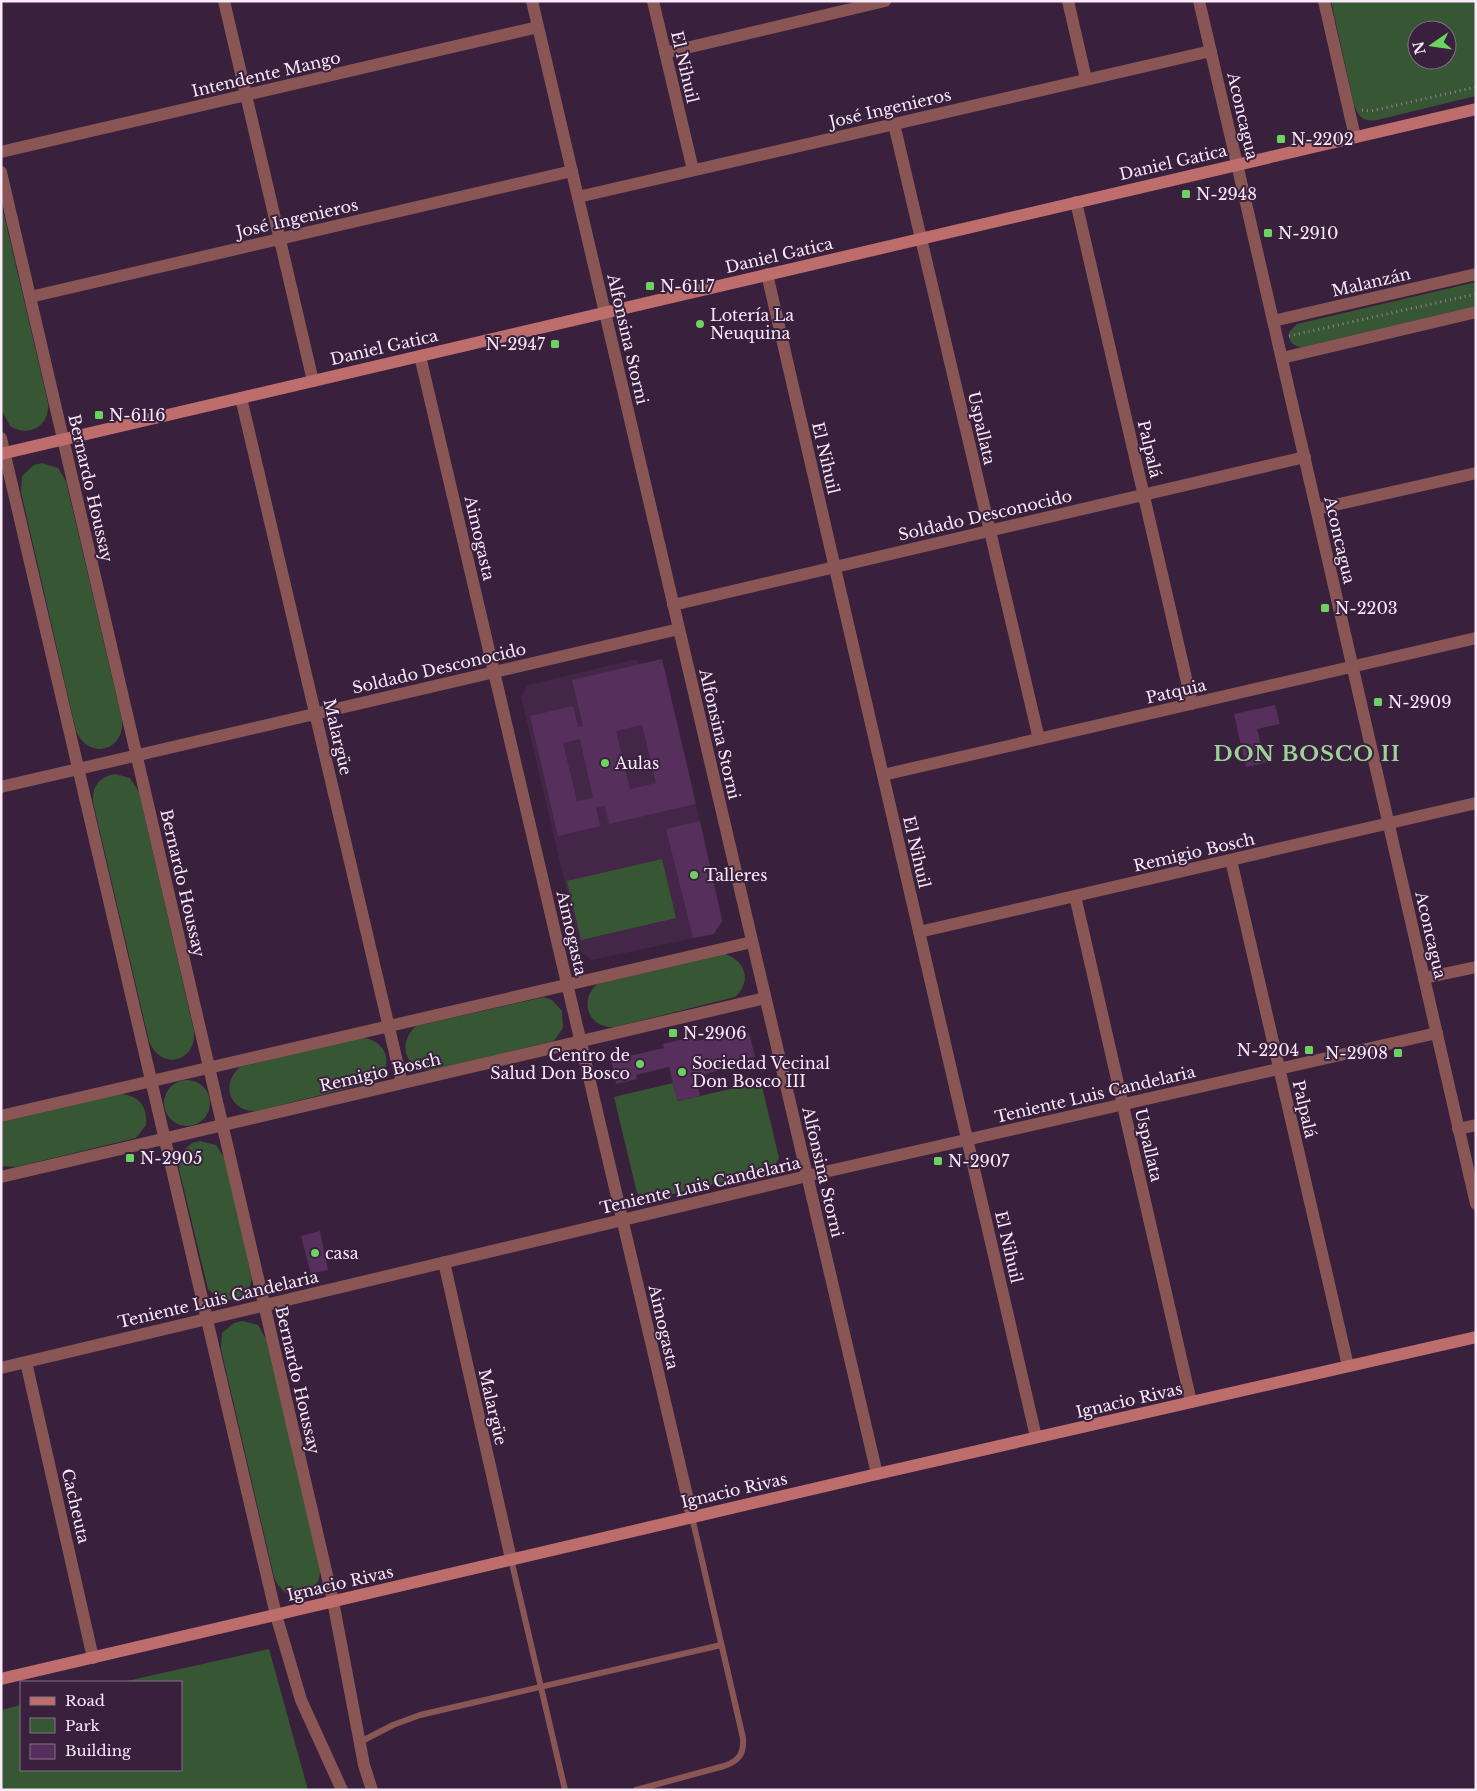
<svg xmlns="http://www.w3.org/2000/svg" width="1477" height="1791" viewBox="0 0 1477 1791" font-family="'Libre Baskerville',serif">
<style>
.built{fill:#442748}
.green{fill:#375634;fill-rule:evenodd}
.building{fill:#562f5d;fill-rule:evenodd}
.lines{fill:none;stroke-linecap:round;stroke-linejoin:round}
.path{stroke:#947f96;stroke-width:3;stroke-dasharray:1 4;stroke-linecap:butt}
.service{stroke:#895655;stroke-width:6}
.minor{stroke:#895655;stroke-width:12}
.tertiary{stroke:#895655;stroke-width:12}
.secondary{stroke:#bd6d6b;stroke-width:12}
.poi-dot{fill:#6cd362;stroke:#39203c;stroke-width:2}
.labels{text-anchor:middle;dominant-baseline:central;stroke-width:4;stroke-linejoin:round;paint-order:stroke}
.street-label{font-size:16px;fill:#f9e9fb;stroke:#39203c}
.poi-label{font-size:16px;fill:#f9e9fb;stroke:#39203c;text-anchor:start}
.district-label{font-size:21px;font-weight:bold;letter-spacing:1px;fill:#9cd296;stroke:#39203c}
</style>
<rect width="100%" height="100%" fill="#39203c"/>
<path class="built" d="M 637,659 L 639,664 L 662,659 L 723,921 L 714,934 L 592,960 L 581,952 L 521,696 L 528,685 Z"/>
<path class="green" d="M 1331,1 L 1476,1 L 1476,96 L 1377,120 C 1364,122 1359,118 1354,105 ZM 1417,30 L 1447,30 L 1447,60 L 1417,60 Z
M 1,202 L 48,403 C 50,426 29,438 10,426 L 1,409 Z
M 1476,282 L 1476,306 L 1303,347 C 1293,347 1288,341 1289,332 L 1297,324 Z
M 42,463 L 58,468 L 66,481 L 122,720 C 125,752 88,760 76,731 L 21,492 L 22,476 L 34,465 Z
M 115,774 L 130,778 L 139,792 L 194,1031 C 197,1063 160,1071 149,1041 L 93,802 C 92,786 99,777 115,774 Z
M 662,859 L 676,918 L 581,940 L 567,881 Z
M 725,954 C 746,961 752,982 735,997 L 615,1027 C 588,1029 578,1000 598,983 Z
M 544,997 L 552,1000 L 562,1011 L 563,1028 L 554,1041 L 434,1070 C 406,1072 396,1044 416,1026 Z
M 359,1038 C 385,1037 396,1064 377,1081 L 257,1111 C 230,1113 220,1084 240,1067 Z
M164 1103a23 23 0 1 1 46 0a23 23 0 1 1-46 0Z
M 761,1082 L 779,1158 L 772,1170 L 648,1200 L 637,1193 L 614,1097 L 673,1083 L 678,1101 Z
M 118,1094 C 137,1094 148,1105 146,1125 L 136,1138 L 16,1167 L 1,1166 L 1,1122 Z
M 200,1141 L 216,1145 L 225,1159 L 252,1279 C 247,1302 223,1307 208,1289 L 179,1169 L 181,1153 L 192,1143 Z
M 242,1321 L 258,1325 L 266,1339 L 320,1567 C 322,1599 285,1607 274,1577 L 221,1349 L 222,1333 L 234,1323 Z
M 269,1649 L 308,1790 L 1,1790 L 1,1710 L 21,1705 L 21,1770 L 181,1770 L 181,1682 L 122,1682 Z"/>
<path class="building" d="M 662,659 L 696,804 L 609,824 L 605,806 L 596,808 L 600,826 L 558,836 L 530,716 L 573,706 L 578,727 L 583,726 L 572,680 ZM 642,725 L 656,783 L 630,789 L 616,731 ZM 580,739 L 593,798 L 577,801 L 563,743 Z
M 1275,705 L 1280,724 L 1257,729 L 1263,754 L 1268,754 L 1269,762 L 1246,767 L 1234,714 Z
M 700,821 L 722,921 L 714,934 L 693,938 L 666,829 Z
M 737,1031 L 738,1035 L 749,1033 L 755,1057 L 744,1059 L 745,1064 L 696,1076 L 700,1096 L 677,1101 L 669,1067 L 636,1075 L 637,1079 L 616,1084 L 611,1060 L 664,1048 L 663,1044 L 696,1036 L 697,1041 Z
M 320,1231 L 328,1270 L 311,1274 L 301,1236 Z"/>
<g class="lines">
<path class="path" d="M 1362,110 L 1371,111 L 1476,87
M 1289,336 L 1476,294"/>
<path class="service" d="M 511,1559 L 565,1790
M 360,1742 L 393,1725 L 420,1715 L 721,1645
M 636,1790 L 724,1766 C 739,1761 744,1754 743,1738 L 692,1517"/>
<path class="minor" d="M 224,1 L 313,381
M 653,1 L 693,170
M 1068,1 L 1086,79
M 1199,1 L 1237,164
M 1324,1 L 1355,137
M 665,53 L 885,1
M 894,124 L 1039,739
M 1,152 L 538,27
M 1,172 L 333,1601 L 364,1765 L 372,1790
M 578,197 L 1211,51
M 1076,202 L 1192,704
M 767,274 L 1036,1437
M 30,297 L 572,171
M 1273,321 L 1476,274
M 420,356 L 692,1517
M 1282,358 L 1476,312
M 241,398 L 402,1083
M 1,438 L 276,1615 L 301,1700 L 342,1790
M 1317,509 L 1476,473
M 673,605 L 1305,457
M 883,775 L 1476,638
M 1,787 L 679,629
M 1231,860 L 1348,1366
M 1075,896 L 1191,1402
M 919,932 L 1476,803
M 1424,978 L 1476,967
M 1,1116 L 752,942
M 1458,1129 L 1476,1125
M 1,1177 L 765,998
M 444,1262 L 511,1559
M 26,1362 L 93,1658
M 1,1368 L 807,1176 L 1437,1033"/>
<path class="tertiary" d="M 532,1 L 877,1474
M 1237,164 L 1476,1204"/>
<path class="secondary" d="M 1,454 L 1476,109
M 1,1679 L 877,1474 L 1476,1337"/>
</g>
<g class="poi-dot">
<rect x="1276" y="134" width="10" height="10" rx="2.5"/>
<rect x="1181" y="189" width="10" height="10" rx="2.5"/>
<rect x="1263" y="228" width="10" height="10" rx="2.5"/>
<rect x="645" y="281" width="10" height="10" rx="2.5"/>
<circle cx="700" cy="324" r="5"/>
<rect x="550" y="339" width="10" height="10" rx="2.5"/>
<rect x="94" y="410" width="10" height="10" rx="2.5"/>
<rect x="1320" y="603" width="10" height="10" rx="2.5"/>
<rect x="1373" y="697" width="10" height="10" rx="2.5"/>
<circle cx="605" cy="763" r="5"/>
<circle cx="694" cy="875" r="5"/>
<rect x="668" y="1028" width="10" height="10" rx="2.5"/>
<rect x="1304" y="1045" width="10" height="10" rx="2.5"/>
<rect x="1393" y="1048" width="10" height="10" rx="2.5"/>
<circle cx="640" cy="1064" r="5"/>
<circle cx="682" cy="1072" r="5"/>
<rect x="125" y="1153" width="10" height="10" rx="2.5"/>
<rect x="933" y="1156" width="10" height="10" rx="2.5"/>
<circle cx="315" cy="1253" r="5"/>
</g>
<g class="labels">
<g class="street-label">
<text transform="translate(685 67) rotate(77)">El Nihuil</text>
<text transform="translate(266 74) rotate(-13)">Intendente Mango</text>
<text transform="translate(890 108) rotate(-13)">José Ingenieros</text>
<text transform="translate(1243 116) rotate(77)">Aconcagua</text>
<text transform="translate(1173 162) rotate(-13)">Daniel Gatica</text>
<text transform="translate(297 218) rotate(-13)">José Ingenieros</text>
<text transform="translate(779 255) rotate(-13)">Daniel Gatica</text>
<text transform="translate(1371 282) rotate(-13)">Malanzán</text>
<text transform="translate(628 339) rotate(77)">Alfonsina Storni</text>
<text transform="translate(384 347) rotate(-13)">Daniel Gatica</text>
<text transform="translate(982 428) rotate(77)">Uspallata</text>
<text transform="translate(1150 449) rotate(77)">Palpalá</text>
<text transform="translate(826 458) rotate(77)">El Nihuil</text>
<text transform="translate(91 488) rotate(77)">Bernardo Houssay</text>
<text transform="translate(985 515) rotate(-13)">Soldado Desconocido</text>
<text transform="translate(480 538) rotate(77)">Aimogasta</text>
<text transform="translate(1340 540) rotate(77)">Aconcagua</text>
<text transform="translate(439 668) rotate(-13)">Soldado Desconocido</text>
<text transform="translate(1176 691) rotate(-13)">Patquia</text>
<text transform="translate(720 734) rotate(77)">Alfonsina Storni</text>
<text transform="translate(338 737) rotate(77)">Malargüe</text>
<text transform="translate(917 852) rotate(77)">El Nihuil</text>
<text transform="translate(1194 852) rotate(-13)">Remigio Bosch</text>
<text transform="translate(183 883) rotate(77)">Bernardo Houssay</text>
<text transform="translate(572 933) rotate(77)">Aimogasta</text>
<text transform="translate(1431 935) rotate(77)">Aconcagua</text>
<text transform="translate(380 1072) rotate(-13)">Remigio Bosch</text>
<text transform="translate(1095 1094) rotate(-13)">Teniente Luis Candelaria</text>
<text transform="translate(1305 1109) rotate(77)">Palpalá</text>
<text transform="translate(1149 1145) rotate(77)">Uspallata</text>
<text transform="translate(823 1172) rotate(77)">Alfonsina Storni</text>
<text transform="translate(700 1185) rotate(-13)">Teniente Luis Candelaria</text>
<text transform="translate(1009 1247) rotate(77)">El Nihuil</text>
<text transform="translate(218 1299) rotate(-13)">Teniente Luis Candelaria</text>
<text transform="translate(664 1327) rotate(77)">Aimogasta</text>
<text transform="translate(298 1380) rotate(77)">Bernardo Houssay</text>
<text transform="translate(1129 1400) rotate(-13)">Ignacio Rivas</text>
<text transform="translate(493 1407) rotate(77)">Malargüe</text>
<text transform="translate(734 1490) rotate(-13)">Ignacio Rivas</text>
<text transform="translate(76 1506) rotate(77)">Cacheuta</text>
<text transform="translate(340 1583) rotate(-13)">Ignacio Rivas</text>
</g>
<g class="poi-label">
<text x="1291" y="139">N-2202</text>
<text x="1196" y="194">N-2948</text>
<text x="1278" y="233">N-2910</text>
<text x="660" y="286">N-6117</text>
<text x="710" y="315">Lotería La<tspan x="710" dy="18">Neuquina</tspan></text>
<text x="545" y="344" text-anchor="end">N-2947</text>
<text x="109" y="415">N-6116</text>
<text x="1335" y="608">N-2203</text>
<text x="1388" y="702">N-2909</text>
<text x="615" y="763">Aulas</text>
<text x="704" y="875">Talleres</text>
<text x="683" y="1033">N-2906</text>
<text x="1299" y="1050" text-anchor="end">N-2204</text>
<text x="1388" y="1053" text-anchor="end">N-2908</text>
<text x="630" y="1055" text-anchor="end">Centro de<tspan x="630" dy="18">Salud Don Bosco</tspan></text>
<text x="692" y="1063">Sociedad Vecinal<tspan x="692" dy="18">Don Bosco III</tspan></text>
<text x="140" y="1158">N-2905</text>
<text x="948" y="1161">N-2907</text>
<text x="325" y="1253">casa</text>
</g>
<g class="district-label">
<text x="1307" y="754">DON BOSCO II</text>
</g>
</g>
<rect width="1477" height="1791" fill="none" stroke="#f9e9fb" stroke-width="5"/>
<rect x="20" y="1681" width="162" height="90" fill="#39203c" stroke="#867088"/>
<rect x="30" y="1697" width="25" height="8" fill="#bd6d6b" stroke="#867088"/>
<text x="65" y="1706" font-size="15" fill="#f9e9fb">Road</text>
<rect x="30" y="1718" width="25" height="15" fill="#375634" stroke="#867088"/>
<text x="65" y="1731" font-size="15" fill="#f9e9fb">Park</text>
<rect x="30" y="1744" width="25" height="15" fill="#562f5d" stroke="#867088"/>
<text x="65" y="1756" font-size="15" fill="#f9e9fb">Building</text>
<g transform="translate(1432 45) rotate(257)"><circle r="24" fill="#39203c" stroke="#867088"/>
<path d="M0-4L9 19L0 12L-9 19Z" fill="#6cd362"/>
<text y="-8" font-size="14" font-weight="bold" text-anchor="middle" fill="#f9e9fb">N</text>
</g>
</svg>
